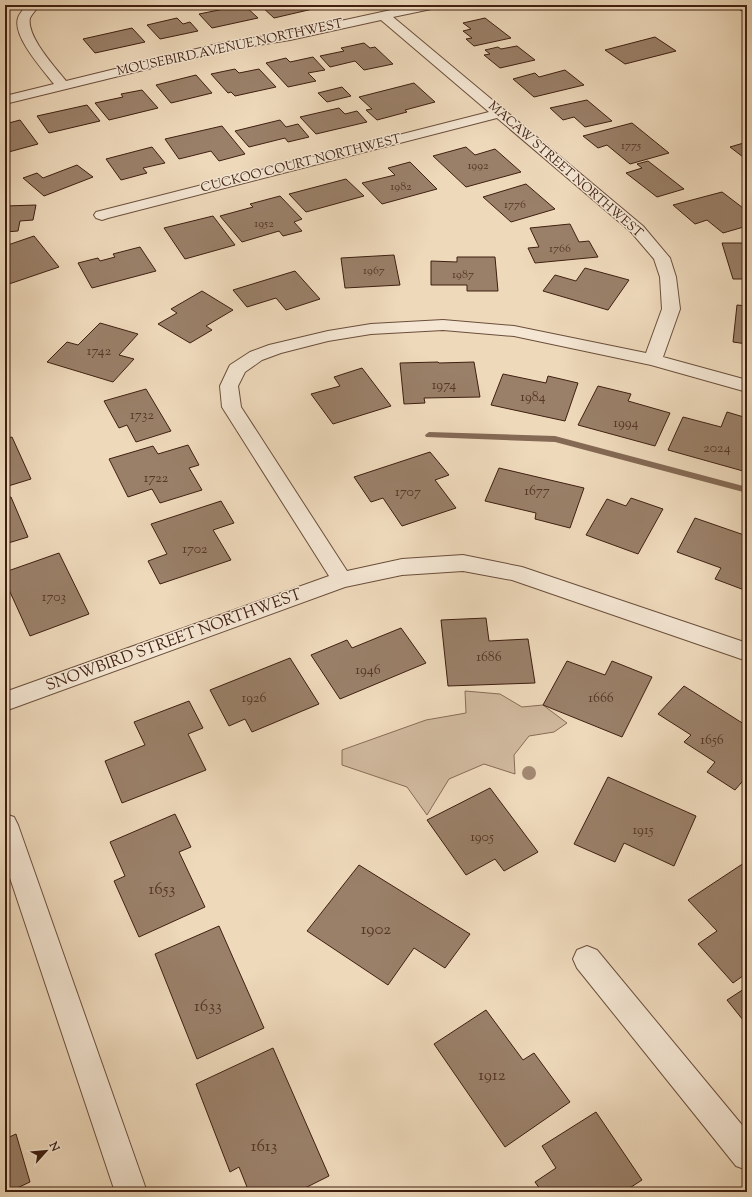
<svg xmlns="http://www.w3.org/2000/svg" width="752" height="1197" viewBox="0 0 752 1197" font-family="'Sorts Mill Goudy',serif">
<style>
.green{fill:#d0b99e;stroke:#886c57}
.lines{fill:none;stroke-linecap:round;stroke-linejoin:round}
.stream{fill:#846954;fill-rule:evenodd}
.building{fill:#9a8069;stroke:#3f1f10}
.minor-casing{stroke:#6b4e3b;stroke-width:2}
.minor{fill:#f4e6d3;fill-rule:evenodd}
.tree{fill:#a28871}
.labels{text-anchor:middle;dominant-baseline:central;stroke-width:3;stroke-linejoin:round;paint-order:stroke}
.far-number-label{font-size:12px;fill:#563726}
.far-street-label{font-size:13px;fill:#3f1f10;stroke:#f4e6d3}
.number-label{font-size:14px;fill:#563726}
.street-label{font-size:16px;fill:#3f1f10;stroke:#f4e6d3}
.near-number-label{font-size:17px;fill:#563726}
</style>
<rect width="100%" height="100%" fill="#eed9bb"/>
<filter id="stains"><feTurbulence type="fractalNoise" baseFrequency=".005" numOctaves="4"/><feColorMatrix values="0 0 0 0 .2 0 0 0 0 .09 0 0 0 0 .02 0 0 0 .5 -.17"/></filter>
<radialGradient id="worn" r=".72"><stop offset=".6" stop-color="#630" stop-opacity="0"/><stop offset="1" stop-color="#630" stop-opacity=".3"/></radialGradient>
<path class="green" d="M 465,691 L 500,694 L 522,707 L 543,705 L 567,723 L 554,732 L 529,736 L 514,755 L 515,774 L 484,764 L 449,779 L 427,815 L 407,787 L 342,765 L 342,750 L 426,720 L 466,713 Z"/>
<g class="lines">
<path class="stream" d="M 429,432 L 555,436 L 747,487 L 747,493 L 555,442 L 426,437 L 425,435 Z"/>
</g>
<path class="building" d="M 244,5 L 258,18 L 212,28 L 199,14 Z
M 260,5 L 314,5 L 317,8 L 274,18 Z
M 732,5 L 747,5 L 747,14 Z
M 177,18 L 183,24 L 190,22 L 198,31 L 160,39 L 147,25 Z
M 485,18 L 511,38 L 474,46 L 466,39 L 472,38 L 463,31 L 471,29 L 463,23 Z
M 132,28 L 145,42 L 95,53 L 83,39 Z
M 655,37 L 676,51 L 625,64 L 605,50 Z
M 364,43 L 370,48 L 375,47 L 393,64 L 364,70 L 355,61 L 330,67 L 320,56 L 344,51 L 341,48 Z
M 517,46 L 535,60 L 500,68 L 484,55 L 490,54 L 485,50 L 498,47 L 501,49 Z
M 313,57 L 325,70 L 308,73 L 316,81 L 288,87 L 266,63 L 286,58 L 290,62 Z
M 235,69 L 239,73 L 259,69 L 276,87 L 235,96 L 231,92 L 228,93 L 211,74 Z
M 565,70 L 584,85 L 534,97 L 513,79 L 535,73 L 539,77 Z
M 196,75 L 212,93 L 171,103 L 156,85 Z
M 414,83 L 435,102 L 405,110 L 407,112 L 377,120 L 366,110 L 372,109 L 359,97 Z
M 342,87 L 351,96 L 327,102 L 318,93 Z
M 142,90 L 158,108 L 109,120 L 95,103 L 123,97 L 121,94 Z
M 587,100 L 612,121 L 585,127 L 574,117 L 563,120 L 550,108 Z
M 87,105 L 100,121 L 49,133 L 37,116 Z
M 339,108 L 345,114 L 357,111 L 367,122 L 316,134 L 300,117 Z
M 20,120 L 38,144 L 5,153 L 5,124 Z
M 280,120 L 286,127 L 298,124 L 309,137 L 288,142 L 285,138 L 249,147 L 235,131 Z
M 632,123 L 669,153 L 630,164 L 607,145 L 598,148 L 583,136 Z
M 222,126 L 245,154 L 219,161 L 211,151 L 179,159 L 165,139 Z
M 747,142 L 747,160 L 730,147 Z
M 152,147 L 165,163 L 143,168 L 147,173 L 121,180 L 106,159 Z
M 466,147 L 475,155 L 495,149 L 521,172 L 466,187 L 433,156 Z
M 648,161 L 684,189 L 657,197 L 626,173 L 642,168 L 637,164 Z
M 410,162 L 437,189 L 382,204 L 362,183 L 395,175 L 388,168 Z
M 77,165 L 93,177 L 44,196 L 23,178 L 37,173 L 43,178 Z
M 346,179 L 364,196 L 306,212 L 289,194 Z
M 526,184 L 555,209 L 511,222 L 483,197 Z
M 722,192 L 747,211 L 747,226 L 723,233 L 707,220 L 695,224 L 673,205 Z
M 280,196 L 302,219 L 294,222 L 302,231 L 283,236 L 279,231 L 242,242 L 220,216 L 253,207 L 250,204 Z
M 36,205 L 33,220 L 20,221 L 18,231 L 5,232 L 5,206 Z
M 213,216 L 235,245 L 185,259 L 164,228 Z
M 570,224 L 579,242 L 589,241 L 598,257 L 535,263 L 528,248 L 539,247 L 530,228 Z
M 34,236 L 59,267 L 9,284 L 5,279 L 5,246 Z
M 722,243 L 747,243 L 747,279 L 733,279 Z
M 140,247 L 156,271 L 92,288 L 78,263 L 98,258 L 100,261 L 115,257 L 113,254 Z
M 394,255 L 400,285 L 345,288 L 341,258 Z
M 457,257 L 495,257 L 498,291 L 467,291 L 467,285 L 431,285 L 431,261 L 457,262 Z
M 585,268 L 629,280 L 608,310 L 543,291 L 555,275 L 576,281 Z
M 295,271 L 320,299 L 286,310 L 276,298 L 247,307 L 233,290 Z
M 202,291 L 233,310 L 206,326 L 212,330 L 190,343 L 158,324 L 177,313 L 171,309 Z
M 737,305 L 747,306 L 747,344 L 733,342 Z
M 100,323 L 138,334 L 119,355 L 134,359 L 113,382 L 47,362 L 67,342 L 78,345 Z
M 438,362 L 439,363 L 474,362 L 480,397 L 424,398 L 425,403 L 404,404 L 400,363 Z
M 362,368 L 391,406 L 333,424 L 311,394 L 340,386 L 334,377 Z
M 503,374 L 546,383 L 548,376 L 578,383 L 565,421 L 491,405 Z
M 598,386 L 631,394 L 628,401 L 670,413 L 655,446 L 578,425 Z
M 146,389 L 171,431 L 136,442 L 127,425 L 119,428 L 104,401 Z
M 727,412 L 747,418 L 747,461 L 743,471 L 668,450 L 683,417 L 721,427 Z
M 12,437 L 31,479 L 5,487 L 5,439 Z
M 188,445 L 199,465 L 189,468 L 202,490 L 160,503 L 152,489 L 128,497 L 109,459 L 153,446 L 158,454 Z
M 430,452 L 449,475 L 435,480 L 456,508 L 402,526 L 383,498 L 371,502 L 354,477 Z
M 499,468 L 584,488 L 570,528 L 535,519 L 536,513 L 485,501 Z
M 11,497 L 28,537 L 5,544 L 5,498 Z
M 631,498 L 663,509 L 638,554 L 586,535 L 607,499 L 626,506 Z
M 221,501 L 234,523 L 213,530 L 231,560 L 160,584 L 148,561 L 167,554 L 151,524 Z
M 695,518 L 747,536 L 747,591 L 715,579 L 721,568 L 677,552 Z
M 59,553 L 89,614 L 30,636 L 5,581 L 5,572 Z
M 486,618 L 489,641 L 528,639 L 535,683 L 448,686 L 441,620 Z
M 401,628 L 426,663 L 340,699 L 311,655 L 347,640 L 352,648 Z
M 290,658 L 319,704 L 252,732 L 245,719 L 229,726 L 210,690 Z
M 567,661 L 605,675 L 612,661 L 652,677 L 622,737 L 543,705 Z
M 684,686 L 747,726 L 747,758 L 742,765 L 747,768 L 747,776 L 735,790 L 707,772 L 715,762 L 684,742 L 691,735 L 658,714 Z
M 189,701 L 203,728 L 188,734 L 206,770 L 122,803 L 105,761 L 145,745 L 134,722 Z
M 608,777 L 696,816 L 674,866 L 624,843 L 615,862 L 574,844 Z
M 490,788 L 538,852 L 504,871 L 495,859 L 466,875 L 427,820 Z
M 175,814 L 191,847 L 179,852 L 205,907 L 139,937 L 114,881 L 125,876 L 110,842 Z
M 747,861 L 747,973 L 733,983 L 698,944 L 717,931 L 688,900 Z
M 359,865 L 470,934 L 445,968 L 414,948 L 388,985 L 307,931 Z
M 219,926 L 264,1028 L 197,1059 L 155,954 Z
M 747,987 L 747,1025 L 727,1000 Z
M 486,1010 L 523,1060 L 534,1053 L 570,1102 L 505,1147 L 434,1044 Z
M 273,1048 L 329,1176 L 297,1192 L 249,1192 L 239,1167 L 230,1172 L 196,1084 Z
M 596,1112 L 642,1180 L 625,1191 L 626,1192 L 542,1192 L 535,1182 L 556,1168 L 542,1146 Z
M 16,1134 L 30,1182 L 17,1188 L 18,1192 L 5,1192 L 5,1139 Z"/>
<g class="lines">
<defs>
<path id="minor" d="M 26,5 L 39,5 C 37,9 32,14 30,18 C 26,36 55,67 66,81 L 221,43 L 290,32 L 414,5 L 438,5 L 436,8 L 393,17 L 643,226 L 670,258 L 676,277 L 680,309 L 663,357 L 747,380 L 747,392 L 651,365 L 514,336 L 443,330 L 371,334 L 328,341 L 281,353 L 262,360 L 245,372 L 238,386 L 241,407 L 347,571 L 402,559 L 463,555 L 522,567 L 747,643 L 747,661 L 512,580 L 463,571 L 402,575 L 345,587 L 5,711 L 5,692 L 329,576 L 222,407 L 220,386 L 228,369 L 230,365 L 250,352 L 269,345 L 328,331 L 371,324 L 443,320 L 514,326 L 646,353 L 662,309 L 660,277 L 654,259 L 631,232 L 497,118 L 108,218 L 102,220 L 96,218 L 94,215 L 96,212 L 489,112 L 381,20 L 290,40 L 221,51 L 5,104 L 5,96 L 54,84 C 43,70 12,36 18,18 C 19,14 24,9 26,5 Z
M 5,814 L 14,817 L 18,825 L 147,1192 L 115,1192 L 5,863 Z
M 587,946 L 597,950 L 747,1131 L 747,1170 L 736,1166 L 577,968 L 573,959 L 577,950 Z"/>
</defs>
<use href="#minor" class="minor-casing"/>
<use href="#minor" class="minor"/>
</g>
<circle class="tree" cx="529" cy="773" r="7"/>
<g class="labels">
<g class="far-number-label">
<text x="631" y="146">1775</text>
<text x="478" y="166">1992</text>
<text x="401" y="187">1982</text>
<text x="515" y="205">1776</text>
<text x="264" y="224">1952</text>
<text x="560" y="249">1766</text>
<text x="374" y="271">1967</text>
<text x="463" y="275">1987</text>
</g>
<g class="far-street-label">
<text transform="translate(230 48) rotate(-12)">MOUSEBIRD AVENUE NORTHWEST</text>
<text transform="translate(301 164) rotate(-14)">CUCKOO COURT NORTHWEST</text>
<text transform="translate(565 170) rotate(41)">MACAW STREET NORTHWEST</text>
</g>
<g class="number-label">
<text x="99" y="352">1742</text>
<text x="444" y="386">1974</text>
<text x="533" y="398">1984</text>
<text x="142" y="416">1732</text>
<text x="626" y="424">1994</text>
<text x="717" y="449">2024</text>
<text x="156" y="479">1722</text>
<text x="537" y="492">1677</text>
<text x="408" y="493">1707</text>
<text x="195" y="550">1702</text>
<text x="54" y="598">1703</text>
<text x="489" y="658">1686</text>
<text x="368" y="671">1946</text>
<text x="254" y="699">1926</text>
<text x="601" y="699">1666</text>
<text x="712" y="741">1656</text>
<text x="643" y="831">1915</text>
<text x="482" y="838">1905</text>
</g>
<g class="street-label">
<text transform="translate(174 641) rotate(-20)">SNOWBIRD STREET NORTHWEST</text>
</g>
<g class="near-number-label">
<text x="162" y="890">1653</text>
<text x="376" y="930">1902</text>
<text x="208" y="1007">1633</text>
<text x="492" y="1076">1912</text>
<text x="264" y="1147">1613</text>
</g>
</g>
<rect width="752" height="1197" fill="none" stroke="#eed9bb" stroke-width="20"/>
<rect x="6" y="6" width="740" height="1185" fill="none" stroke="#3f1f10" stroke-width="2"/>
<rect x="10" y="10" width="732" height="1177" fill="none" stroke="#3f1f10"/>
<g transform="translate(46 1151) rotate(63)" stroke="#f4e6d3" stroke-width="3" paint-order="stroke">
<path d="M0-3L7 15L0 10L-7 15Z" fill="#3f1f10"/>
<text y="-6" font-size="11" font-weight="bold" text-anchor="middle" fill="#3f1f10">N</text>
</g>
<rect width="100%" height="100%" filter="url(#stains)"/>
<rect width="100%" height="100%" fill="url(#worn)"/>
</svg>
